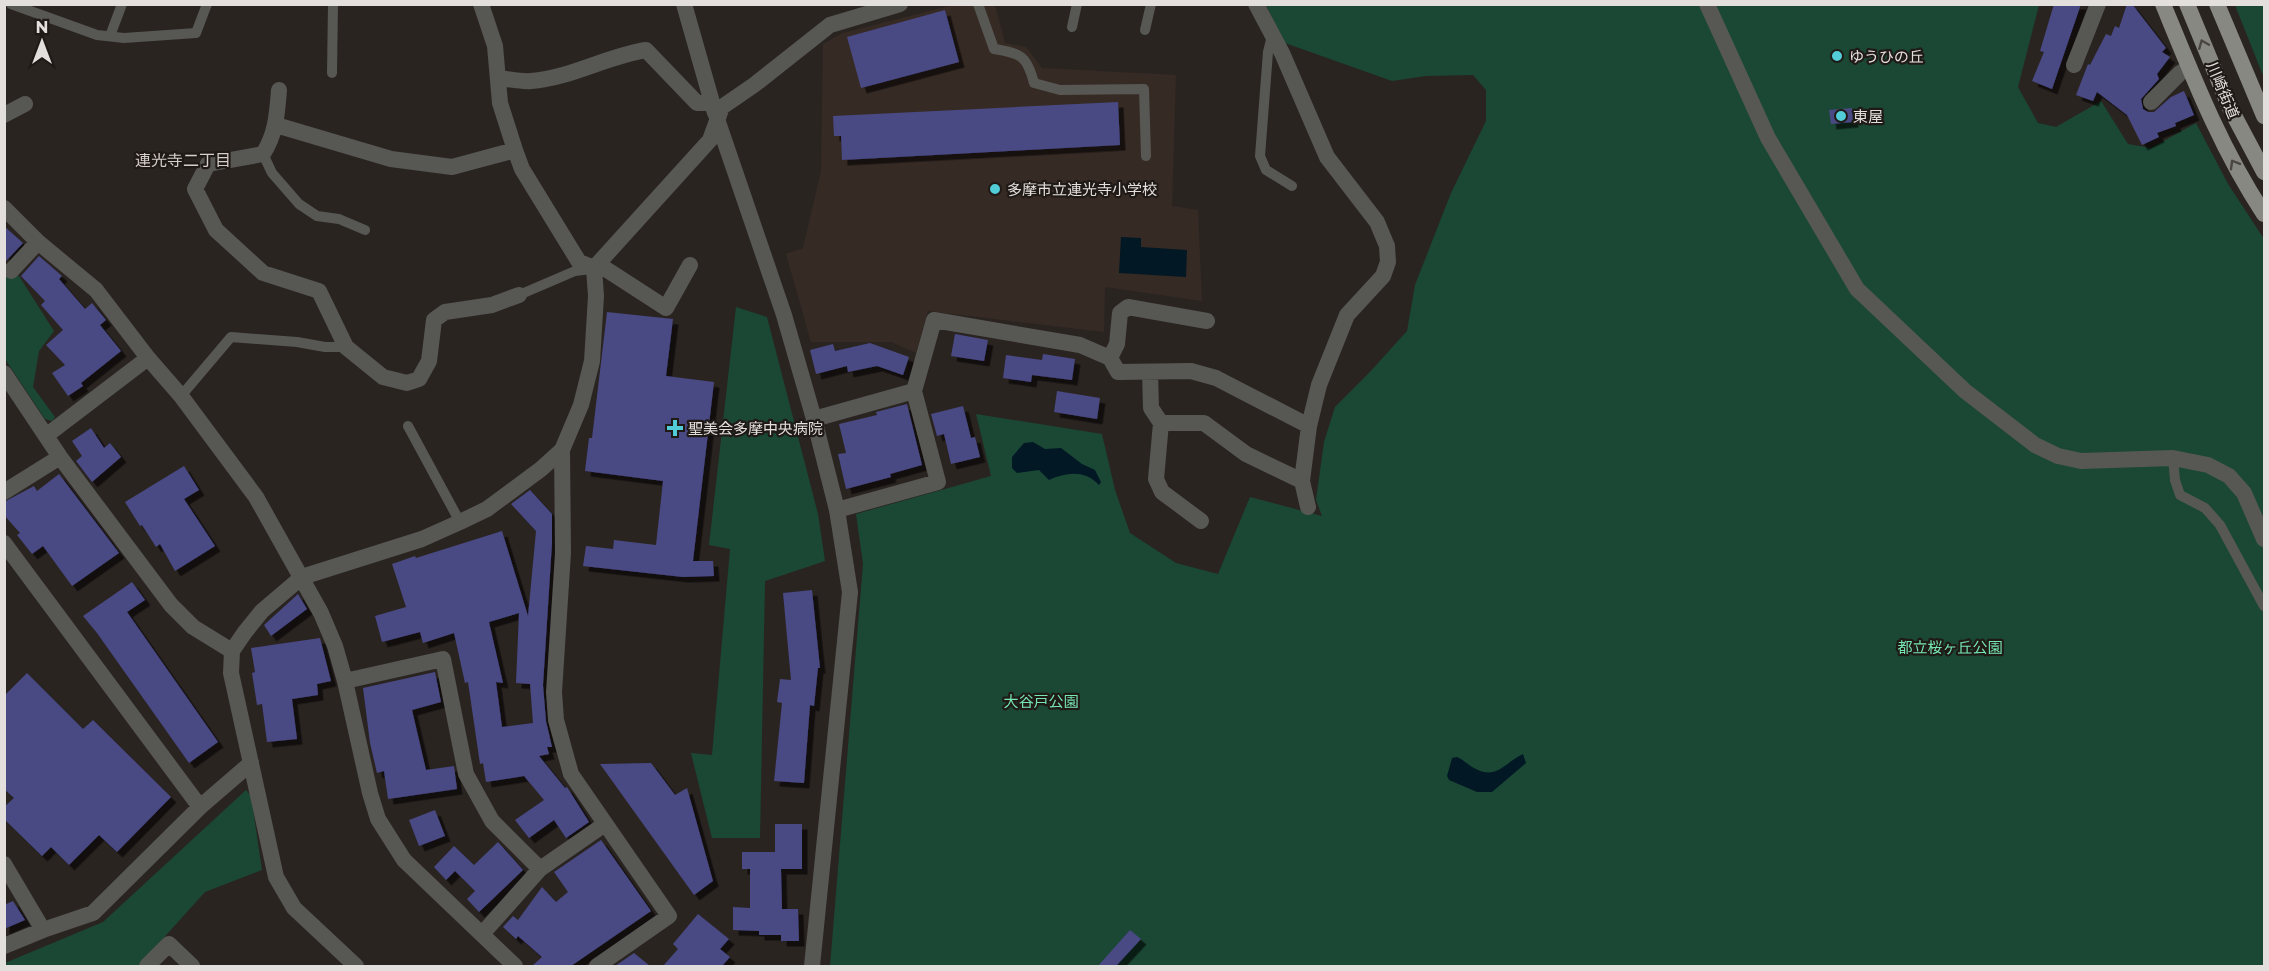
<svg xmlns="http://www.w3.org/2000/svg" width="2269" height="971" viewBox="0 0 2269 971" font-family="Montserrat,'Noto Sans JP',sans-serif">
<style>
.built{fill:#362a24}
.green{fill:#1a4834}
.water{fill:#021825}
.building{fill:#494884;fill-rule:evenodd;filter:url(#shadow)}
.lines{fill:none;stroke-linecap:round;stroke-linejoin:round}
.service{stroke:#575754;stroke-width:10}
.minor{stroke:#575754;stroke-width:16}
.tertiary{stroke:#575754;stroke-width:16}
.primary{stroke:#888882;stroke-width:16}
.oneway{stroke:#4a4642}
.poi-dot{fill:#52ccd6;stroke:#201a17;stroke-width:2}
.labels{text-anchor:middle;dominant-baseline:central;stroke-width:4.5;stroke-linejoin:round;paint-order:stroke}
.poi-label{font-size:15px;fill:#e3dfdd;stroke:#201a17;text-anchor:start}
.street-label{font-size:15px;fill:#e3dfdd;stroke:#201a17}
.park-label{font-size:15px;fill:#75e5b2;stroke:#201a17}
.neighbourhood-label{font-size:16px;fill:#d5cdc9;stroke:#201a17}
</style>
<defs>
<filter id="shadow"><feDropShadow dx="5.5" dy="5.5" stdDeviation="0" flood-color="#0009"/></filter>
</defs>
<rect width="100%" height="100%" fill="#2a2421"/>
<path class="built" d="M 953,5 L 995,5 L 1005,43 L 1026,47 L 1042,68 L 1176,75 L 1172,206 L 1198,210 L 1202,301 L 1105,287 L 1104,332 L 928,311 L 916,353 L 891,342 L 811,342 L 786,254 L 803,248 L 821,171 L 823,44 L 843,33 Z"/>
<path class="green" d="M 1266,5 L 2039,5 L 2018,87 L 2038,123 L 2056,127 L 2101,101 L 2128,144 L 2151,148 L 2196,123 L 2228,184 L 2264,239 L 2264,966 L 830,966 L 863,564 L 856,514 L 991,476 L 976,414 L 1102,434 L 1115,490 L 1130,533 L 1176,563 L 1218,574 L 1250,497 L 1322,516 L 1316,500 L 1324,442 L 1335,407 L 1369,373 L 1407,331 L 1415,285 L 1451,193 L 1486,121 L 1486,90 L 1473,75 L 1426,76 L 1392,81 L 1285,43 Z
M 2235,5 L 2264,5 L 2264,78 Z
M 4,274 L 19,276 L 54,331 L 39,351 L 33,387 L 55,417 L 52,421 L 45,419 L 5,359 Z
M 736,307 L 767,317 L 818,514 L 825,561 L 765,581 L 760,838 L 712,838 L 691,753 L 712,755 L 730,549 L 709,545 Z
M 246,790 L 251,796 L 262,870 L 205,892 L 140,964 L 136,966 L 5,966 L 5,963 L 103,922 Z"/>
<path class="water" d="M 1121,237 L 1141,238 L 1141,247 L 1187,250 L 1186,277 L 1119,273 Z
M 1033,442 L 1045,449 L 1061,448 L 1082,464 L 1095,470 L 1101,482 L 1099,485 C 1085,470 1067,472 1049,480 L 1039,470 L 1017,473 L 1012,468 L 1012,457 L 1024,443 Z
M 1523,754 L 1526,763 L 1492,792 L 1477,792 L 1449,780 L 1447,776 L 1452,758 L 1457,757 C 1464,760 1468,765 1474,768 C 1497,781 1505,762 1523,754 Z"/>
<path class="building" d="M 2054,4 L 2081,4 L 2052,89 L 2032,81 L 2044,52 L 2040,51 Z
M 2127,4 L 2132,4 L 2166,48 L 2162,52 L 2170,57 L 2157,74 L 2159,79 L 2141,99 L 2143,109 L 2148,112 L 2154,112 L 2171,97 L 2184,91 L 2194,115 L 2175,123 L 2176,126 L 2157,133 L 2159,137 L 2142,145 L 2127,115 L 2097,92 L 2093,101 L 2076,95 L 2088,64 L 2090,65 L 2106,34 L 2111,36 L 2115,26 L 2119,28 Z
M 945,10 L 959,62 L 861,88 L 847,37 Z
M 1118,102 L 1120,145 L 842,160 L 841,136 L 834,136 L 833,116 Z
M 1852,108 L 1853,122 L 1831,124 L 1829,110 Z
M 4,226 L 23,243 L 6,261 L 4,260 Z
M 39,256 L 62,276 L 59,279 L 85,309 L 92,303 L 96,308 L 106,320 L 100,325 L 121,351 L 81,383 L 83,386 L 68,396 L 52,373 L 65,365 L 46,345 L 63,330 L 41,305 L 45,301 L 21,276 Z
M 607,312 L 673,319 L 666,376 L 714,382 L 693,561 L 713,561 L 714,576 L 683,577 L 583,566 L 586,546 L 613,549 L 614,540 L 656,545 L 663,481 L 585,471 L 589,438 L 592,438 Z
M 955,334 L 988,340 L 984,361 L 951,356 Z
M 870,343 L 909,357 L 903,375 L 877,366 L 848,372 L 847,366 L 816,374 L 810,350 L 833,344 L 835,351 Z
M 1043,354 L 1075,359 L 1072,380 L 1032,375 L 1031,382 L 1003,378 L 1006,355 L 1042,360 Z
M 1057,391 L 1100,398 L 1097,419 L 1054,412 Z
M 907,404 L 922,465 L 890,474 L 891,477 L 846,489 L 838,454 L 846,453 L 839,424 L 877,415 L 876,412 Z
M 963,406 L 971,438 L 975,437 L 980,457 L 951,464 L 944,434 L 937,436 L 931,414 Z
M 91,428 L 104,448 L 110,443 L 121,457 L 92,482 L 76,461 L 82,456 L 72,441 Z
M 184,466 L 199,490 L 184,499 L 215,546 L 175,571 L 160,544 L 156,547 L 142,525 L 140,526 L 125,502 Z
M 59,474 L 119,553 L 72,586 L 43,546 L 32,554 L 17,535 L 20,533 L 4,515 L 4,502 L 34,486 L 37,491 Z
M 530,490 L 552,514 L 552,543 L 543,685 L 546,721 L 552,747 L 547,747 L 549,754 L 539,756 L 565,788 L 567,787 L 589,822 L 566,838 L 554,820 L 529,838 L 515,820 L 544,800 L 524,776 L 486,782 L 483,763 L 480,764 L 468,682 L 465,683 L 454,633 L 423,643 L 420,632 L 382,642 L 375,616 L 406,607 L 392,564 L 415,556 L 416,558 L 502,531 L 528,616 L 536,531 L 511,504 ZM 519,613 L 516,683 L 530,684 L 533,723 L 502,727 L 496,682 L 503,683 L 489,622 Z
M 132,582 L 145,600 L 127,612 L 218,742 L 189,763 L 97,633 L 83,616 Z
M 812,590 L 820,668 L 818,668 L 814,706 L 810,705 L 804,783 L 774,781 L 782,703 L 777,702 L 780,679 L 791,680 L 783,593 Z
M 298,594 L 307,609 L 271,636 L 264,625 Z
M 320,638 L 331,681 L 317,684 L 318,695 L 292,699 L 297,739 L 267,742 L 262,704 L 257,705 L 252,673 L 255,672 L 251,648 Z
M 435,672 L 441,702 L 412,710 L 426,770 L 454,766 L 457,789 L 388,799 L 384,771 L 377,773 L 370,743 L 363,688 Z
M 27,673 L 83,729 L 93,720 L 171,797 L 117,852 L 99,835 L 69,865 L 51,847 L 42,856 L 4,819 L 4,807 L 14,798 L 4,789 L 4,696 Z
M 651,763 L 675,795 L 687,788 L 713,881 L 694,895 L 600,764 Z
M 435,810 L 445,836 L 419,846 L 409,820 Z
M 775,824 L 802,824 L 802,869 L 781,869 L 782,909 L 798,909 L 799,941 L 781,941 L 781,935 L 759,935 L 759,931 L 733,930 L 733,907 L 750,908 L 750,869 L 742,869 L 742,852 L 775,852 Z
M 601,840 L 651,911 L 571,966 L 532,966 L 542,957 L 518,936 L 516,939 L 503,927 L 513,916 L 518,920 L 542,887 L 556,902 L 568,892 L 554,872 Z
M 498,842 L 523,870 L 479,912 L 467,899 L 475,891 L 455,871 L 446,880 L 434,867 L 454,846 L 474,865 Z
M 13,901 L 25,920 L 4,929 L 4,905 Z
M 698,914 L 729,939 L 720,949 L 730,957 L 722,966 L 663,966 L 678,949 L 673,944 Z
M 1130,930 L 1141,939 L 1116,966 L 1098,966 Z
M 634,953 L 650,966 L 615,966 Z"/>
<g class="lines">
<path class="service" d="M 11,4 L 97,35 L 124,38 L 196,33 L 207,4
M 978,4 L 994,49 C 1021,53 1027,56 1034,83 L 1060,90 L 1144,89 L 1146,156
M 1072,27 L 1077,4
M 1145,30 L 1151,4
M 110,36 L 122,4
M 1272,36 L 1268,52 L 1260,156 L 1266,170 L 1292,186
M 332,73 L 333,4
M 263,154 L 272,173 L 299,204 L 317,216 L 339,219 L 365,230
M 519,295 L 575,271 L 591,269
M 181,396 L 231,337 L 297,342 L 325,347 L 346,347
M 408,426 L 460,522
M 2173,458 L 2175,480 L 2180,495 L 2205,508 L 2220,525 L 2264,606"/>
<path class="minor" d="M 481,4 L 495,46 L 500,103 L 515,150 L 522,169 L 579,262 L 594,268
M 684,4 L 715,113
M 1256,4 L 1282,53 L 1327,157 L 1377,222 L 1387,246 L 1388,262 L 1383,276 L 1347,315 L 1319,385 L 1309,426 L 1302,481 L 1308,507
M 1707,4 L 1768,138 L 1857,289 L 1965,391 L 2035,445 L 2058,456 L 2081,461 L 2173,458 L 2208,465 L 2229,476 L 2244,493 L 2264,539
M 2074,65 L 2098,4
M 498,78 C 509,79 521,82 531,81 C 571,78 607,56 646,50 L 697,103 L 710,103
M 279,90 C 277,114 276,134 263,154 L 208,164 L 195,189 L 216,230 L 263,273 L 319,291 L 346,347 L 383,377 L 407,383 L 419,379 L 429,361 L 434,320 L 445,312 L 492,305 L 519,295
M 2151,102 L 2180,73 L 2189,68
M 4,115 L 25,104
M 276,125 L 391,159 L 452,167 L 515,150
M 4,208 L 38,242 L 96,290 L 148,358 L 181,396 L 256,497 L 321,613 L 335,646 L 345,681 L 370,793 L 378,819 L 404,860 L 515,966
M 598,264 L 666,308 L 690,265
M 11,271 L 38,242
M 1110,358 L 1117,344 L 1120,313 L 1128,307 L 1207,321
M 1150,372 L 1151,408 L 1161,423 L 1156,479 L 1162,492 L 1201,521
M 4,373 L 60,457 L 171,605 L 193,627 L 232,651
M 814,419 L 914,391 L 934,320 L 1080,345 L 1110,358 L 1118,372 L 1191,371 L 1216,378 L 1309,426
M 1161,423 L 1204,423 L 1246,454 L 1302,481
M 47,435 L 148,358
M 4,492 L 60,457
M 837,510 L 938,482 L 914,391
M 4,543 L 200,807
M 345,681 L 443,659 L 466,774 L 492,821 L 540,869
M 4,864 L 43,930
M 482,934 L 540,869 L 605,824
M 4,946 L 43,930 L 93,913 L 200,807 L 251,763
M 147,966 L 169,944 L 192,966
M 597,966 L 669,916 L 571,774 L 556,720 L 554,692 L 563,553 L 562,450 L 581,405 L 592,361 L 596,296 L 594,268 L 710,140 L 722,107 L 754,85 L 830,25 L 900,4"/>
<path class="tertiary" d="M 717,119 L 784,315 L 814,419 L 837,510 L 850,592 L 812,966
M 356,966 L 294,908 L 276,877 L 231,673 L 232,651 L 245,632 L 262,611 L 302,577 L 422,539 L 460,522 L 487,509 L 541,469 L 562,450"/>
<path class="primary" d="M 2163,4 C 2193,77 2221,149 2264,214
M 2187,4 L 2230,108 L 2264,172
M 2217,4 L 2264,116"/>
</g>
<defs><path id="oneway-chevron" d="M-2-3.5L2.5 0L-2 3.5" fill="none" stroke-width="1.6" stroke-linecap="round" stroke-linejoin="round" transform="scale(1.5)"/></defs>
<g class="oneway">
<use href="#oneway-chevron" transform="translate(2203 44) rotate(-112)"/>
<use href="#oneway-chevron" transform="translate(2234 164) rotate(-120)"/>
</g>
<g class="poi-dot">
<circle cx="1837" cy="56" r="6"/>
<circle cx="1841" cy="116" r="6"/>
<circle cx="995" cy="189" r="6"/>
<path d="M672 419h6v6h6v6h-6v6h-6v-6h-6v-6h6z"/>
</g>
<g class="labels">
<g class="poi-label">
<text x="1849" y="56">ゆうひの丘</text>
<text x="1853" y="116">東屋</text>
<text x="1007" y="189">多摩市立連光寺小学校</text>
<text x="688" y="428">聖美会多摩中央病院</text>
</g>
<g class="street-label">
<text transform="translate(2223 90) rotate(67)">川崎街道</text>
</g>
<g class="park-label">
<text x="1950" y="647">都立桜ヶ丘公園</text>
<text x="1041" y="701">大谷戸公園</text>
</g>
<g class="neighbourhood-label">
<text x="183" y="160">連光寺二丁目</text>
</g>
</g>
<rect width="2269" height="971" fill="none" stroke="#e3dfdd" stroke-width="12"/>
<g transform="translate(42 42)" stroke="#201a17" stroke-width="4.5" paint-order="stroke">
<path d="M0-4.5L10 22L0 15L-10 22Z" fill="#e3dfdd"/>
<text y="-9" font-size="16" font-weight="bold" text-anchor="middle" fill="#e3dfdd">N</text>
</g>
</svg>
